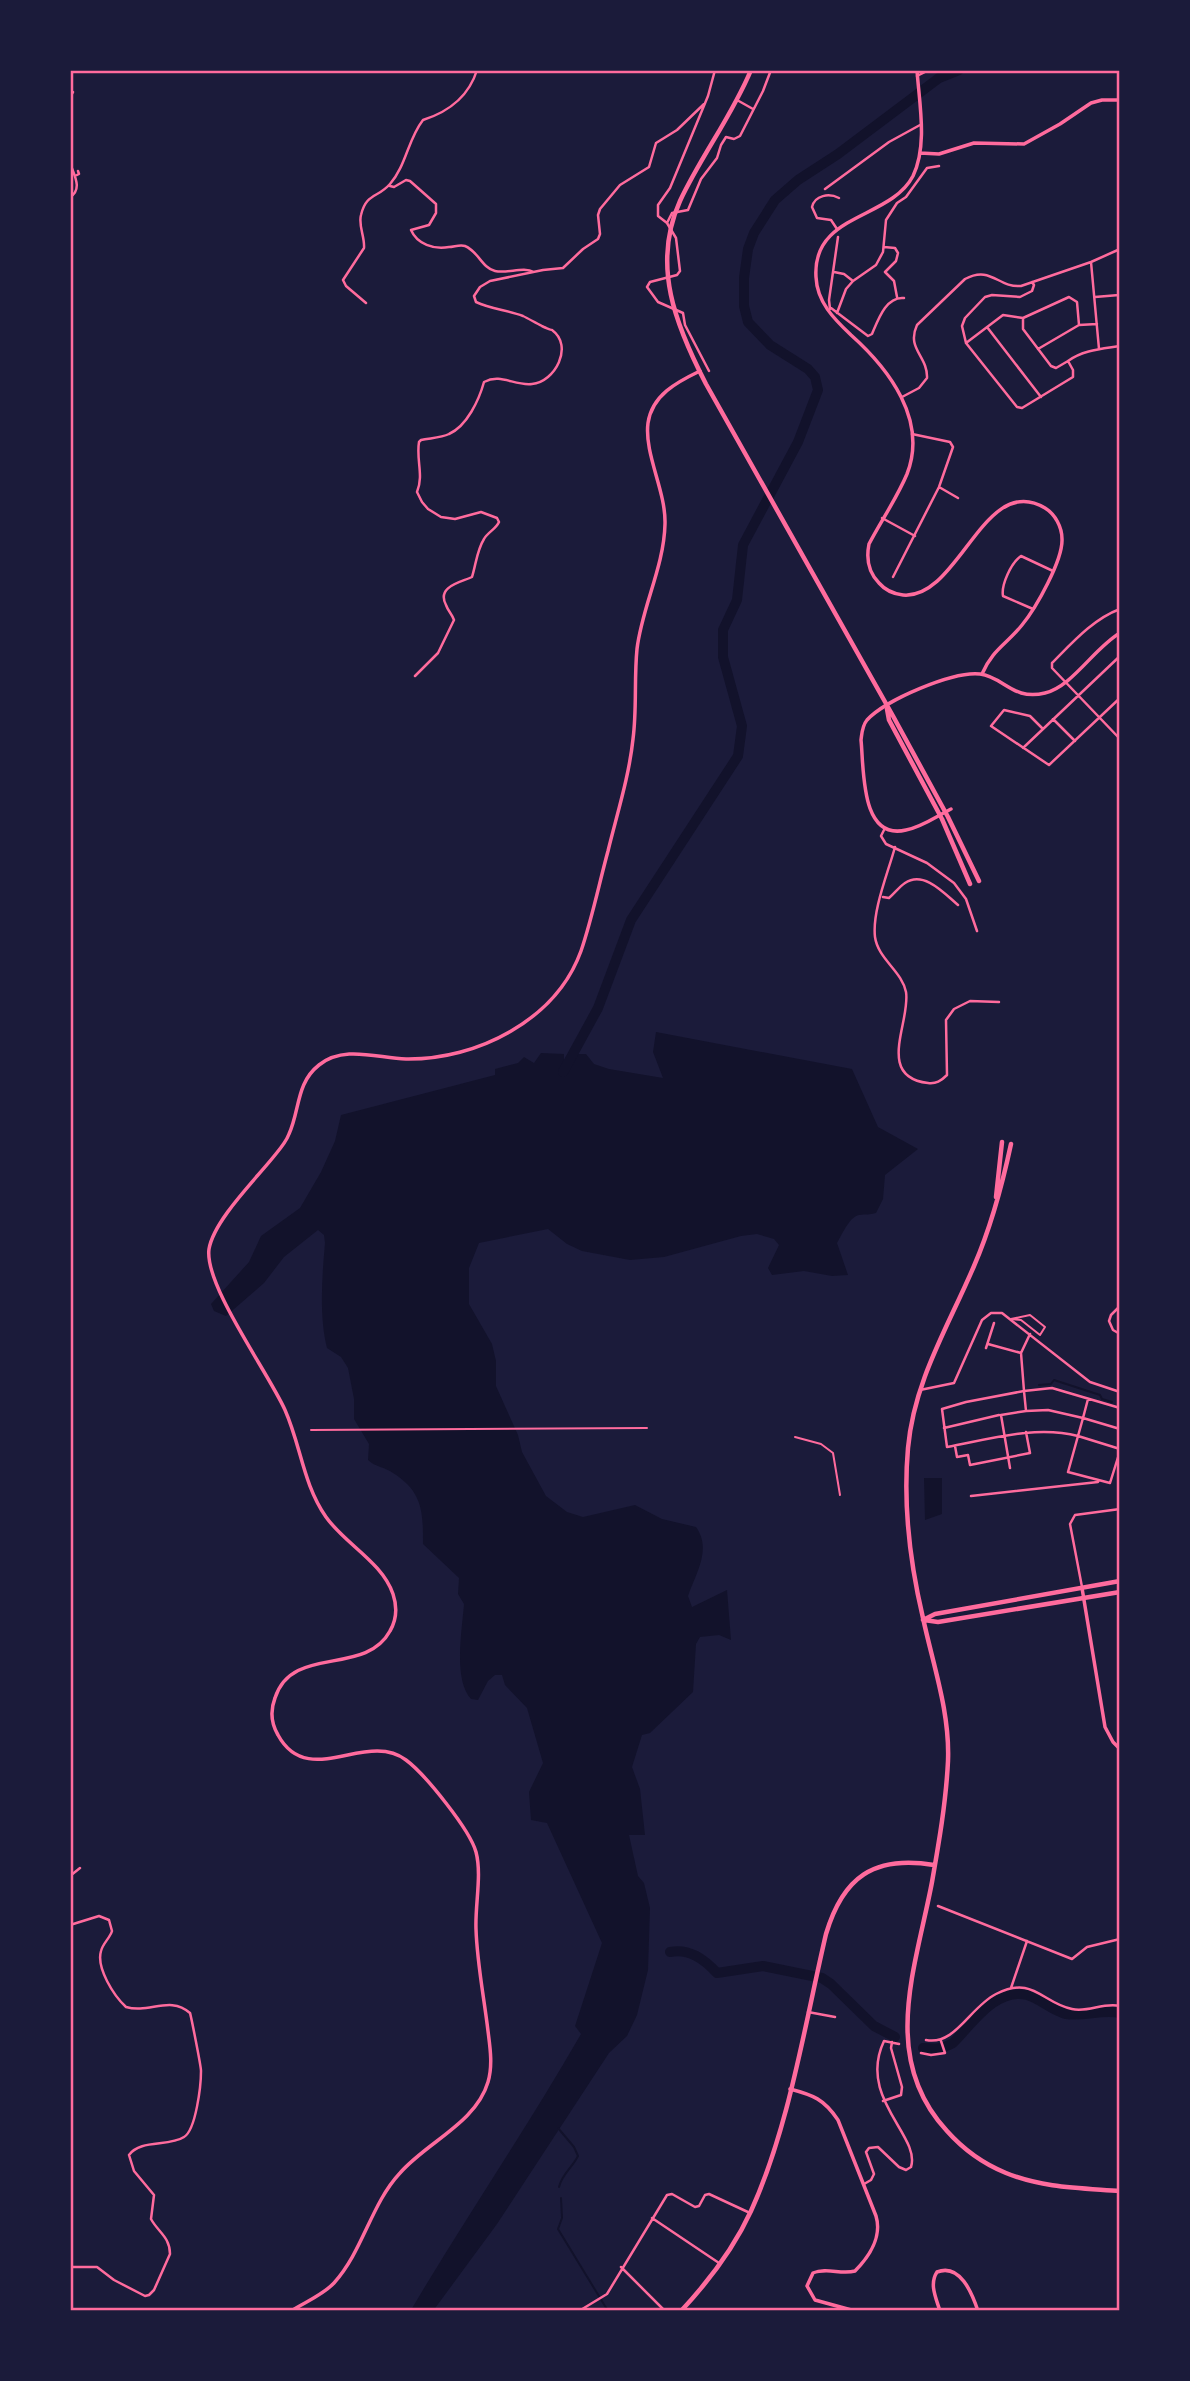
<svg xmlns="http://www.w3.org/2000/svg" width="1190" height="2381" viewBox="0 0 1190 2381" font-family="'Roboto Condensed',sans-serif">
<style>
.water{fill:#12122b}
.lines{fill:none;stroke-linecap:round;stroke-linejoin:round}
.stream{stroke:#12122b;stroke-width:2}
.river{stroke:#12122b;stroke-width:10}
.path{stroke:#ff6b9d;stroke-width:2}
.service{stroke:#ff6b9d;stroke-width:2}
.pedestrian{stroke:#ff6b9d;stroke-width:2}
.minor{stroke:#ff6b9d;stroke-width:2.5}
.tertiary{stroke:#ff6b9d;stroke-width:3.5}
.primary{stroke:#ff6b9d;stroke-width:4.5}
.neatline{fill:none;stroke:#ff6b9d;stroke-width:2.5}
</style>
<rect width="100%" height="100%" fill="#1b1b3a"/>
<path class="water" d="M 656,1032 L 852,1069 L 878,1127 L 918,1149 L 885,1175 L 883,1199 L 876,1213 C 870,1215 865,1214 859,1215 C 849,1217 842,1235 837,1243 L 848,1275 L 832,1276 L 804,1271 L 772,1275 L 768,1268 L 779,1245 L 774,1239 L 757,1234 L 741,1236 L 664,1257 L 630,1260 L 582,1251 L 567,1244 L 548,1229 L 479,1243 L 469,1268 L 469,1304 L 492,1344 L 496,1361 L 496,1386 L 518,1435 L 522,1452 L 546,1496 L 567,1512 L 583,1517 L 635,1505 L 662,1519 L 696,1527 C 712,1549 696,1573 688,1596 L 692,1607 L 727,1590 L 731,1640 L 719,1635 L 700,1637 L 696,1644 L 693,1692 L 650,1733 L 642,1735 L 632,1767 L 640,1789 L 645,1835 L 629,1835 L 638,1876 L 644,1883 L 650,1908 L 648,1970 L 637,2015 L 627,2036 L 609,2053 L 497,2224 L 433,2311 L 413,2311 L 411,2310 C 466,2217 527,2128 581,2034 L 575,2026 L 602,1943 L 547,1823 L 531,1820 L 529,1792 L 543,1763 L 527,1708 L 505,1685 L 502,1675 L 495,1675 L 488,1681 L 478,1700 L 471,1699 C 453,1679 462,1631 464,1604 L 458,1594 L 459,1578 L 423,1544 C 423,1512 423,1492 393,1473 C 385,1467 375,1467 368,1460 L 369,1444 L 354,1419 L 354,1399 L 348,1368 L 341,1357 L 327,1348 C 319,1316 322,1277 325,1243 L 324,1235 L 318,1230 L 284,1257 L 264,1283 L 226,1316 L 214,1311 L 211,1304 L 249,1262 L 261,1236 L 300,1208 L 321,1172 L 335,1141 L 341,1115 L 495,1075 L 495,1069 L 518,1063 L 524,1057 L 534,1063 L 541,1053 L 564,1054 L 564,1061 L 574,1061 L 575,1054 L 586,1054 L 594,1064 L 609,1069 L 663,1078 L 653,1052 Z
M 924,1478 L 942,1478 L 942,1514 L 925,1520 Z"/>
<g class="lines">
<path class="stream" d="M 1039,1385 L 1051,1384 L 1054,1380 L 1100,1395 L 1102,1399 L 1112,1402
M 558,2128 L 574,2147 L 578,2156 C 572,2168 562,2174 559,2187
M 561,2198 L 562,2218 L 558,2229 L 608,2311"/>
<path class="river" d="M 563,1072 L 598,1008 L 631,920 L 738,756 L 742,726 L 723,657 L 723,630 L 737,600 L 743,545 L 798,442 L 818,390 L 815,377 L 808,369 L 770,345 L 748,322 L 744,306 L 744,278 L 748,249 L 754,233 L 775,200 L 798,180 L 838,154 L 939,78 L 959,70
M 670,1952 C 689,1948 704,1959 717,1973 L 763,1966 L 822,1978 L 831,1984 L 874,2026 L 895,2037
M 923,2048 C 935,2049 943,2049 953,2043 C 972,2024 996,1987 1027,1995 C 1041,1999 1052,2011 1066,2014 C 1085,2017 1101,2009 1120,2013"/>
<path class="path" d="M 311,1430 L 647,1428"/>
<path class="service" d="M 1030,1315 L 1045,1327 L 1040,1335 L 1021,1320 L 1011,1319 Z"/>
<path class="pedestrian" d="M 795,1437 L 821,1444 L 833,1453 L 840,1495"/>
<path class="minor" d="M 917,76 L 929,70
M 70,97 L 73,92
M 737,100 L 753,109
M 70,163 C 74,175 83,189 70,197
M 75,176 L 79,174 L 78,171
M 390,186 L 394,187 L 406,180 L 410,181 L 436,204 L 436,213 L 429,225 L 411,230 C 417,244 434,250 449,247 C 454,247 460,244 465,246 C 478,251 482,268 495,271 C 508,274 523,266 534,272
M 825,189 L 889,142 L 920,125
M 667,223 L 672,213 L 688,210 L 701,179 L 717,158 L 721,145 L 726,137 L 734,139 L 740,136 L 763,91 L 771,70
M 837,229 L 831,220 L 817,218 L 812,207 C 815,195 829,193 839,198
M 884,247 L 895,248 L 898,253 L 896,261 L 885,272 L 894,281 L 897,297
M 1091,262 L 1099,349
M 834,272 L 844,274 L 853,281
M 1032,282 L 1034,285 L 1032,291 L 1020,297 L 992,295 L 985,297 L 965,318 L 962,326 L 966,343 L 1017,407 L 1022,408 L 1073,377 L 1073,370 L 1068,361 C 1083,350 1101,349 1120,346
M 1119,284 L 1120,302
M 1095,297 L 1119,295
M 366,303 L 346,286 L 343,280 L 364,248 C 365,237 358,225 361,215 C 366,193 378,198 390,184 C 406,166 408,139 423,120 C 448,112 469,96 477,70
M 831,308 L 868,336 L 872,334 C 878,320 886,296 904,298
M 830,309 L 829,300 L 838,237
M 837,313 L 846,289 L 853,281 L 876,265 L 883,252 L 886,220 L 897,203 L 906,197 L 927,168 L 939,166
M 987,327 L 1041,397
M 966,343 L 1003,315 L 1023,318
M 1038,349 L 1079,325
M 1068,361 L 1056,368 L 1051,366 L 1023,329 L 1023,318 L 1069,297 L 1077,302 L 1079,325 L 1097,324
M 709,371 L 685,325 L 683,313 L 658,302 L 647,287 L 650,282 L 677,275 L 680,271 L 676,238 L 667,223 L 658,216 L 658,205 L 670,188 L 708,96 L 715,70
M 902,397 L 919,388 L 927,378 C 928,356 906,349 917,325 L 965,279 C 991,265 998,288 1021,286 L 1091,262 L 1120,249
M 939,487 L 958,498
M 882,518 L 915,536
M 893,577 L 939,487 L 953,447 L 950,442 L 912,434
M 1033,609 L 1003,596 C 1001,585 1011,563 1021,556 L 1053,571
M 1120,609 C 1093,619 1072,643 1052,663 L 1052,668 L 1120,739
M 415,676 L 438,653 L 454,620 C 452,614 448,611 446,605 C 436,586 462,582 472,577 C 476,564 477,550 484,539 C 488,532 496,529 499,522 L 497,518 L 481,512 L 455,519 L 441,517 L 428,509 L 422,502 L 417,492 C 424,475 416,460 419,442 L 421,440 C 430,438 441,438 449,434 C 467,426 479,400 484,382 C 501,373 514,386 532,384 C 555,382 574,346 552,330 C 551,330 543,327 542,326 C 536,323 529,319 523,316 C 507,310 491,309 476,302 L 474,296 L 480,287 L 490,281 L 543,270 L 563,268 L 583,249 L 598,239 L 600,234 L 598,215 L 600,209 L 620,185 L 649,167 L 656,143 L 677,130 L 704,104
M 1053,719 L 1075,741
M 1043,729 L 1030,716 L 1004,710 L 991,726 L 1049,765 L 1120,698
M 1023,748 L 1120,656
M 885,828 L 881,836 L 886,844 L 927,863 L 954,883 L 966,899 L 977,931
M 895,847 C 888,873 872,911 875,937 C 878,959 902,971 906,992 C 911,1021 875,1077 928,1083 C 936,1084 941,1081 947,1075 L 946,1020 L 954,1009 L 970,1001 L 999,1002
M 883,897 L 889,898 C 895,893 899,887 905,883 C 924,870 945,894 958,905
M 1120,1306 L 1111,1315 L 1109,1321 L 1113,1330 L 1120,1334
M 1030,1334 L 1021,1353 L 1024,1391 L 966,1402 L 942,1409 L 947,1447 C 990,1439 1036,1425 1078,1436 L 1068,1472 L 1110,1483 L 1120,1451
M 988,1344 L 1021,1353
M 986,1348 L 994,1323
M 920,1390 L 954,1383 L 982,1320 L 991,1313 L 1002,1313 L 1090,1382 L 1120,1392
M 1088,1399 L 1083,1418 L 1048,1410 L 1026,1411 L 1024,1391 L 1052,1388 L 1120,1408
M 944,1428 L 999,1415
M 1120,1429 L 1083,1418 L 1078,1436 L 1120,1449
M 955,1446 L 957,1457 L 968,1455 L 970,1465 L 1030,1453 L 1026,1432
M 1010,1468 L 1001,1415 L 1026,1411
M 971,1496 L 1098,1482
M 1082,1587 L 1070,1524 L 1075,1515 L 1120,1509
M 70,1876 L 80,1868
M 938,1906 L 1072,1959 L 1087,1947 L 1120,1939
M 70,1925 L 99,1916 L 109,1920 L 112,1931 C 110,1938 103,1943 101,1951 C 96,1968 114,1996 126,2007 C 149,2014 170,1995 190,2013 C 191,2016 201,2066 201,2071 C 201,2085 196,2130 184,2137 C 169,2147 140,2139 129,2155 L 134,2171 L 154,2195 L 151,2219 C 158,2232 170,2237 170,2254 L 154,2290 L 149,2295 L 145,2296 L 114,2280 L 97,2267 L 70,2267
M 1011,1988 L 1027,1941
M 808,2012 L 835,2017
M 926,2040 C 955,2046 970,2007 996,1994 C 1033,1975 1042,2003 1072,2009 C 1088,2013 1103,2002 1120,2006
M 921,2053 L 931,2055 L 945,2053 L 941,2041
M 883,2101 L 901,2095 L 902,2087 L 891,2048 L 892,2042
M 864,2184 L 871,2180 L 874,2174 L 866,2152 L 869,2148 L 878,2147 L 899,2167 L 906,2170 L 911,2167 C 921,2136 857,2098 884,2041 L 899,2044
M 652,2218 L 719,2263
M 621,2267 L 665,2311
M 579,2311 L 607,2294 L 667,2195 L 672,2194 L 695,2207 L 699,2206 L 705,2195 L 709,2194 L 750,2213"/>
<path class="tertiary" d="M 917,70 C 919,102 928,145 913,176 C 890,220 812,213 816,277 C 817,302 834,319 851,335 C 889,369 928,420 907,474 C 897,498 881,521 869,544 C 866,559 868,572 879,583 C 885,590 894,594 903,595 C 959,600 984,471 1045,508 C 1055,514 1062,527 1062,539 C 1063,560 1036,608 1022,625 C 1007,644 992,650 982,674
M 920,153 L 939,154 L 974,143 L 1024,144 L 1060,124 L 1091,103 L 1102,100 L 1120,100
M 951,809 C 937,816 922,827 906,830 C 860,841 864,768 861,740 C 862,733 862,726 867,720 C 885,700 953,671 980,674 C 1004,677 1013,701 1045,693 C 1073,686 1094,648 1120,633
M 1082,1588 L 1105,1727 L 1113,1742 L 1120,1749
M 790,2089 C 813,2095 824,2099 838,2120 L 876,2216 C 882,2236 870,2256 855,2271 C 841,2275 827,2267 813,2273 L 807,2286 L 815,2300 L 855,2311
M 291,2311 C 305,2302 323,2295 334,2283 C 363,2251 371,2204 400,2173 C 427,2142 476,2123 488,2082 C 493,2065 490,2047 488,2031 C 484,1997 477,1963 476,1929 C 475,1904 482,1875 476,1852 C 470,1830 425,1774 406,1760 C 366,1730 308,1790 278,1735 C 271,1723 270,1711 275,1698 C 292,1644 365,1677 390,1631 C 397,1619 397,1606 393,1594 C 382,1562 345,1544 326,1517 C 303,1484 301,1446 285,1410 C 268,1372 204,1285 209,1249 C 214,1220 256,1179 275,1155 C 280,1149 286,1142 289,1134 C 300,1110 296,1083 319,1065 C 344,1045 377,1058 406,1059 C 477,1060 556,1020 581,951 C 592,919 599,884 608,851 C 617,814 629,777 633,739 C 637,709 634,679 637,649 C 642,607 664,567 665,524 C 666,491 644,454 648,423 C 652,395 677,382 700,371
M 940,2311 C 936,2298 929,2284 937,2272 C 960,2263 972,2293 978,2311"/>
<path class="primary" d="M 751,70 C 732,116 701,156 680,201 C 651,265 676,326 706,384 L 893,716 L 948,817 L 979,881
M 887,709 L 889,720 L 942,819 L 970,884
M 1011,1144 C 1002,1186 991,1227 974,1266 C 948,1327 914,1381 908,1448 C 903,1504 910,1563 923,1618 C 933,1665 950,1712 948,1761 C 946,1802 939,1842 932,1882 C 916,1967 879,2058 947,2131 C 963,2149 984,2164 1006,2173 C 1042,2188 1082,2188 1120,2191
M 996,1197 L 1002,1142
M 923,1620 L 935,1614 L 1120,1581
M 924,1620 L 938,1622 L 1120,1592
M 681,2311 C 709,2281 734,2248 751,2211 C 789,2128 805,2023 826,1934 C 843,1877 874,1855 934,1865"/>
</g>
<rect width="1190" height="2381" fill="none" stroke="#1b1b3a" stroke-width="144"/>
<rect x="72" y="72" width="1046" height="2237" class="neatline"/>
</svg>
